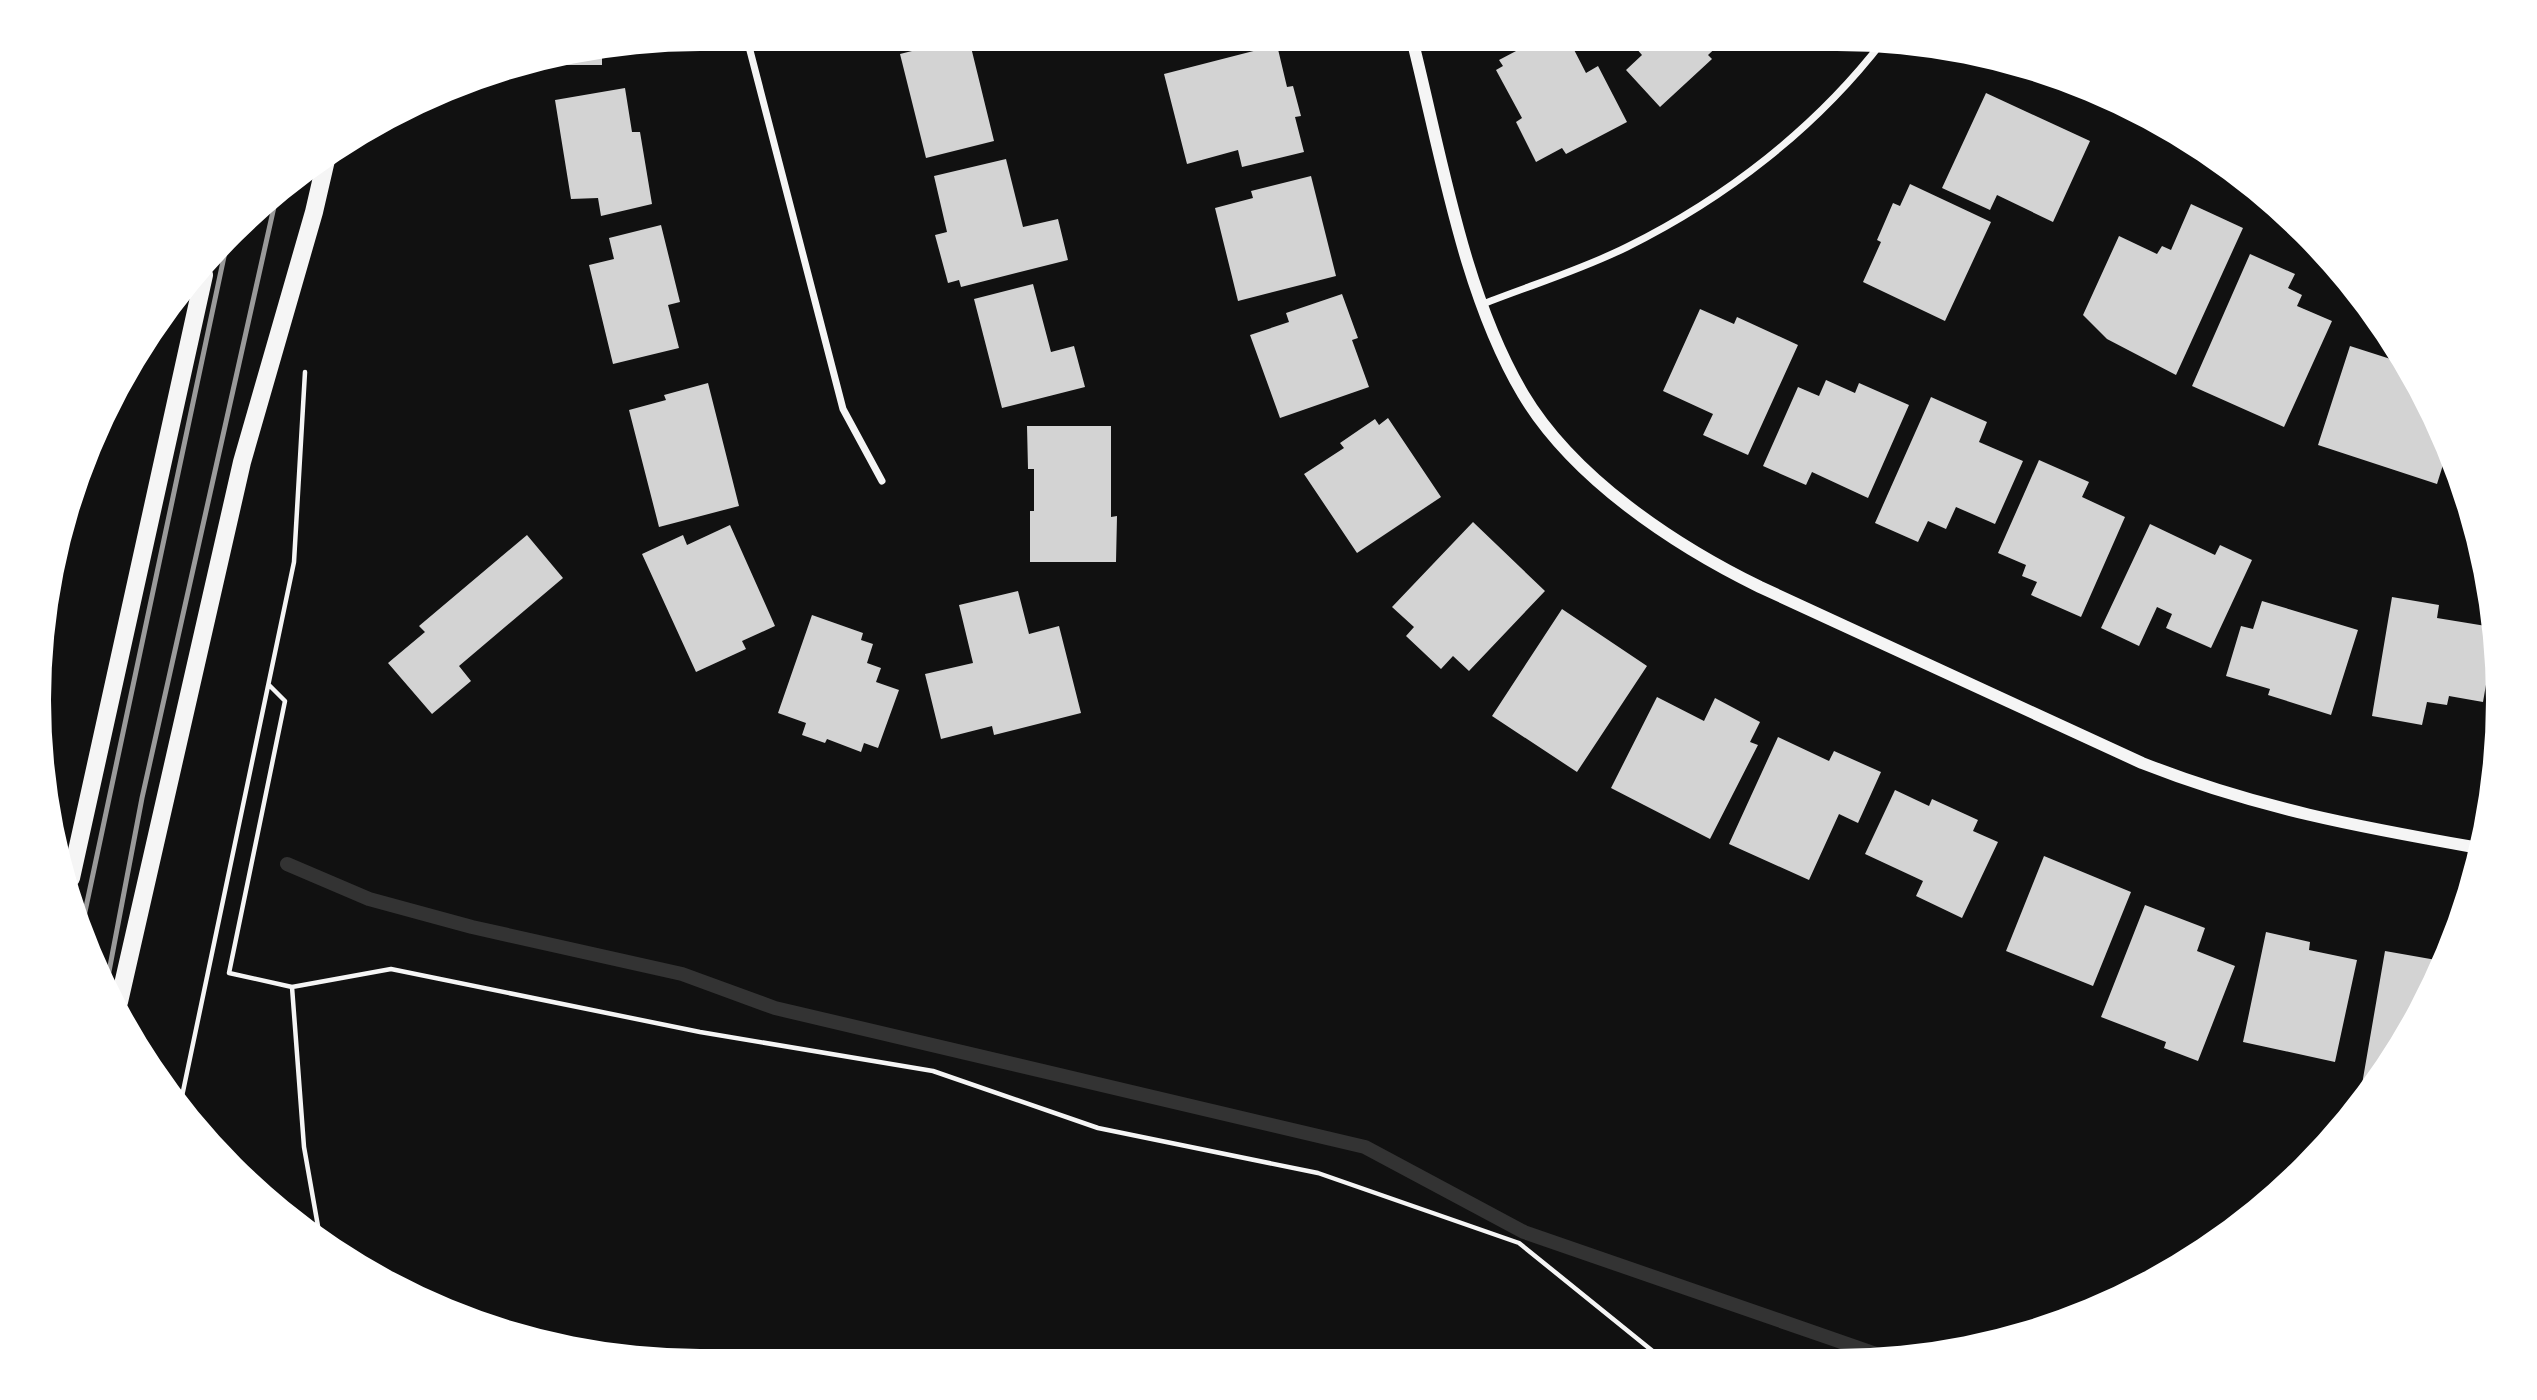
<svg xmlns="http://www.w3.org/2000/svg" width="2537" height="1400" viewBox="0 0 2537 1400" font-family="'Noto Sans',sans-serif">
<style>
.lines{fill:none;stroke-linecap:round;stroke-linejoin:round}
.stream{stroke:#333;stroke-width:14}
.building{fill:#d3d3d3}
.path{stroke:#f5f5f5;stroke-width:4.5}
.minor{stroke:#f5f5f5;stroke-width:7}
.tertiary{stroke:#f5f5f5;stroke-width:12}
.primary{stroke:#f5f5f5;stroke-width:18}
.rail{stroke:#9a9a9a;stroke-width:5}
</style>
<rect width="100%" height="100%" fill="#111"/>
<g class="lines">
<path class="stream" d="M 287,864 L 369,899 L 472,927 L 682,974 L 775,1008 L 1365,1147 L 1524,1232 L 1882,1356"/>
</g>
<path class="building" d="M 960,39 L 969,39 L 994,141 L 926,158 L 900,54 Z
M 1539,39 L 1548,51 L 1569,40 L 1586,73 L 1598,66 L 1627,122 L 1566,154 L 1562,148 L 1536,162 L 1516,122 L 1522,118 L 1496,70 L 1503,66 L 1499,60 Z
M 1629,40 L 1724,40 L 1708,55 L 1712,59 L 1660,107 L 1626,70 L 1642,55 Z
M 1277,45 L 1287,87 L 1293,86 L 1301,116 L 1295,117 L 1304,152 L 1242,167 L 1238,150 L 1187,164 L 1164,74 Z
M 602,55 L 602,65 L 547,65 L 547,64 Z
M 625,88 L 632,132 L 640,132 L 652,204 L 601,216 L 598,198 L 571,199 L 555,100 Z
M 1986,93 L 2090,141 L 2053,222 L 1997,195 L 1990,210 L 1942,188 Z
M 1006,159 L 1023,227 L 1058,219 L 1068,260 L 961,287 L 959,280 L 948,283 L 935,235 L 947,232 L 934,176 Z
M 1311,176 L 1336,276 L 1238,301 L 1215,208 L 1253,198 L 1251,191 Z
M 1910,184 L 1991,222 L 1945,321 L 1863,282 L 1881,242 L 1877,240 L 1893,203 L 1900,206 Z
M 2191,204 L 2243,228 L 2176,375 L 2107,339 L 2083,315 L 2119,236 L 2157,254 L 2162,246 L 2171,250 Z
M 661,225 L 680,302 L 668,305 L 679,348 L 613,364 L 589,265 L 614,259 L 609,238 Z
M 2250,254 L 2295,274 L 2288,288 L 2302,295 L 2297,306 L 2332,321 L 2284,427 L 2192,386 Z
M 1033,284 L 1051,352 L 1074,346 L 1085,387 L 1002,408 L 974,299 Z
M 1342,294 L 1358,338 L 1352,340 L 1369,387 L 1280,418 L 1250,335 L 1289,322 L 1286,313 Z
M 1700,309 L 1734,324 L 1737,317 L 1798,345 L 1748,455 L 1703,435 L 1713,414 L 1663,391 Z
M 2350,346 L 2403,363 L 2430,408 L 2434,424 L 2437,425 L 2447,452 L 2437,484 L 2318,445 Z
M 1826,380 L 1855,393 L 1859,383 L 1909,405 L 1868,498 L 1812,472 L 1806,485 L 1763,466 L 1798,387 L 1819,396 Z
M 708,383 L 739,506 L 659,527 L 629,410 L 666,400 L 664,395 Z
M 1931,397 L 1987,422 L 1979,442 L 2023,461 L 1995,524 L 1956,507 L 1946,529 L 1928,521 L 1918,542 L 1875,523 Z
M 1388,418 L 1441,497 L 1357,553 L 1304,474 L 1344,448 L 1340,443 L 1375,419 L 1379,425 Z
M 1027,426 L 1111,426 L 1111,517 L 1117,516 L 1116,562 L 1030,562 L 1030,511 L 1034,511 L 1034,469 L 1028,469 Z
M 2039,460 L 2089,482 L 2082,497 L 2125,517 L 2081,617 L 2031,595 L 2037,582 L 2022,576 L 2026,565 L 1998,553 Z
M 1473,522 L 1545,591 L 1469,671 L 1453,656 L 1441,669 L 1406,636 L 1414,627 L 1392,607 Z
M 2150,524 L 2215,555 L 2220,545 L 2252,560 L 2211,648 L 2166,628 L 2172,614 L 2157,607 L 2139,646 L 2101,628 Z
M 730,525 L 775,626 L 742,641 L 746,649 L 696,672 L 642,554 L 683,535 L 687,545 Z
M 527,535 L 563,578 L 459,666 L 471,681 L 432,714 L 388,663 L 425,632 L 419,626 Z
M 1018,591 L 1029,634 L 1059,626 L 1081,713 L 994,735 L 992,726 L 941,739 L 925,674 L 973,663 L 959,605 Z
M 2392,597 L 2439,605 L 2437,618 L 2492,627 L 2494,638 L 2483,702 L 2449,696 L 2447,705 L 2427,702 L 2422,725 L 2372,716 Z
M 2262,601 L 2358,630 L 2331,715 L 2268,695 L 2270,689 L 2226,676 L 2241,626 L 2253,629 Z
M 1562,609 L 1647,666 L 1577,772 L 1492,716 Z
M 812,615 L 863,633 L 861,640 L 873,644 L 867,663 L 881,668 L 876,682 L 899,690 L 878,748 L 864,743 L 861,752 L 827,739 L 825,743 L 802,735 L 806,723 L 778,713 Z
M 1657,697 L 1704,721 L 1715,698 L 1760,722 L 1750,742 L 1758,745 L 1710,839 L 1611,788 Z
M 1778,737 L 1829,761 L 1834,751 L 1881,772 L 1858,823 L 1839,814 L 1809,880 L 1729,844 Z
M 1895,790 L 1929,806 L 1932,799 L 1978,820 L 1973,831 L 1998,842 L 1962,918 L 1916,896 L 1923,881 L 1865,854 Z
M 2044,856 L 2131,892 L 2093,986 L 2006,951 Z
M 2145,905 L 2205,928 L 2197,951 L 2235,966 L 2198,1061 L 2164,1048 L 2166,1042 L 2101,1017 Z
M 2266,932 L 2310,942 L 2309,950 L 2357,960 L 2335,1062 L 2243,1042 Z
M 2385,951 L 2442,961 L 2410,1031 L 2360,1096 Z"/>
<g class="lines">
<path class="path" d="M 269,685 L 285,701 L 229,973 L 292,987 L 391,969 L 700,1032 L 933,1071 L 1098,1128 L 1318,1173 L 1519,1243 L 1660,1357
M 292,987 L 304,1147 L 319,1232
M 181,1101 L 294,562 L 305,372"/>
<path class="minor" d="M 747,39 L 843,409 L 882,481
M 1483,304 C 1531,285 1581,270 1627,247 C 1726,198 1816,128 1883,41"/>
<path class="tertiary" d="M 1412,39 C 1441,153 1463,293 1523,394 C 1573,478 1674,545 1760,587 L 2142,763 C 2256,808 2359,827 2479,848"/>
<path class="primary" d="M 71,878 L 204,275
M 119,1002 L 242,462 L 314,212 L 326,160"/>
<path class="rail" d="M 82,926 L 225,252
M 107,982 L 142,798 L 276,198"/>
</g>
<path d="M0 0H2537V1400H0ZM700 51H1837A649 649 0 0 1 2486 700V700A649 649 0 0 1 1837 1349H700A649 649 0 0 1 51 700V700A649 649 0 0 1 700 51Z" fill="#fff" fill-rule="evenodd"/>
</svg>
